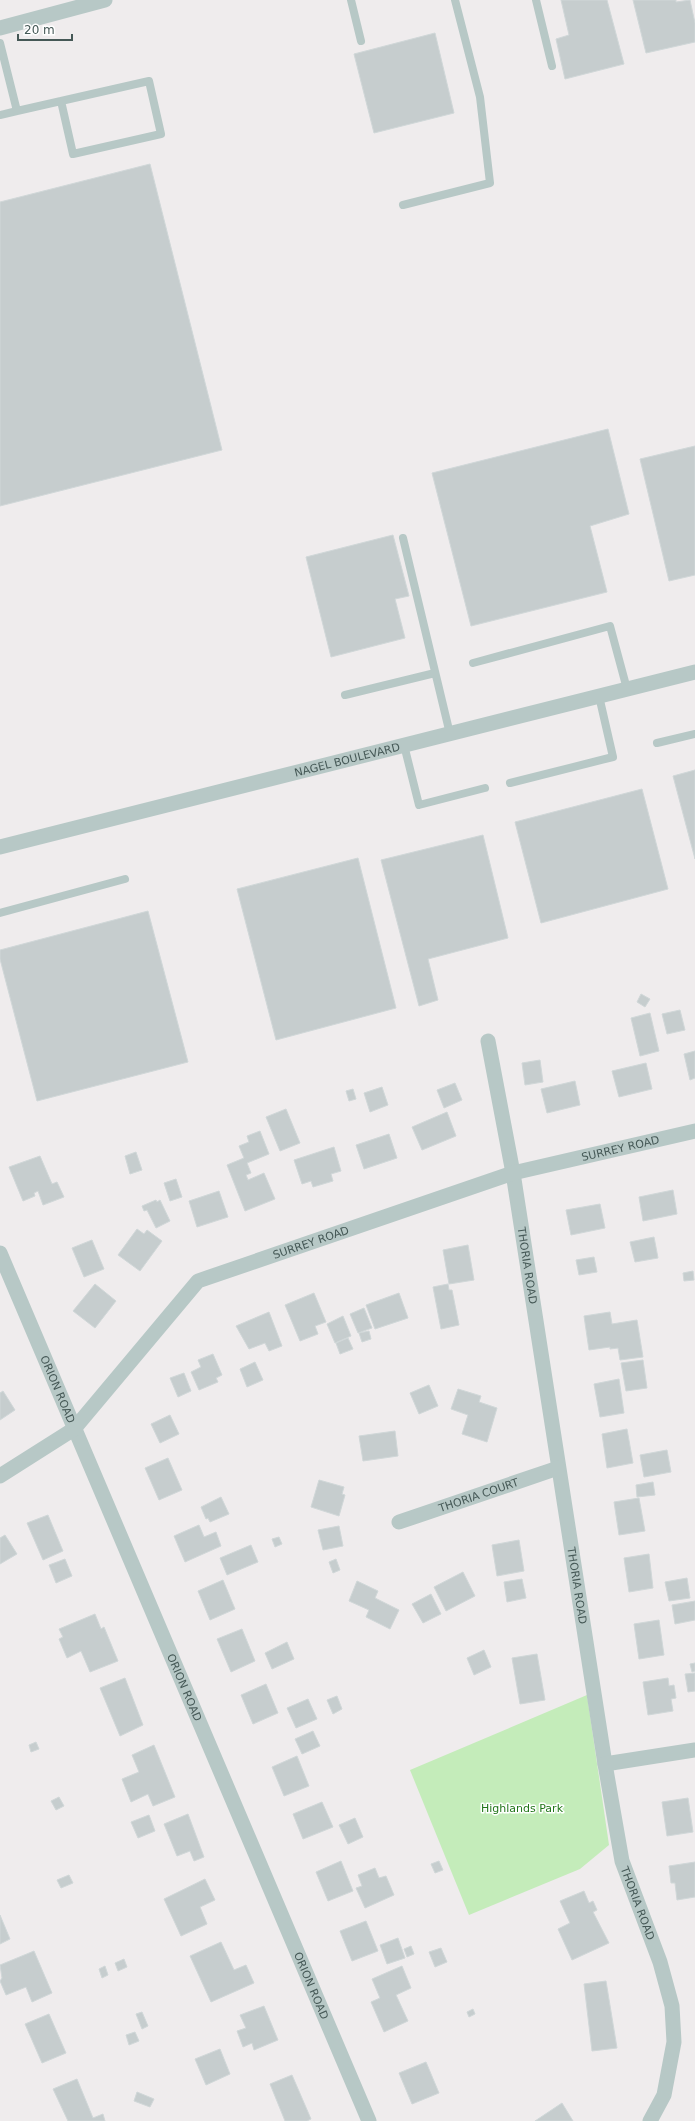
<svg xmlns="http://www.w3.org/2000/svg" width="695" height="2121" viewBox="0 0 695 2121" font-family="'DejaVu Sans',sans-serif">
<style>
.green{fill:#c4ecba}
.building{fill:#c6cdce;stroke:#d0d7d8}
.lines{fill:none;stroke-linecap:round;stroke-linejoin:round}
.service{stroke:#b7c8c6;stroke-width:8}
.minor{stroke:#b7c8c6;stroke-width:15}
.labels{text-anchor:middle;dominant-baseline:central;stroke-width:3;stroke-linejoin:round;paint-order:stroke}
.street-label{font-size:11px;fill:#455856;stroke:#fff}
.park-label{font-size:11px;fill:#217619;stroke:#fff}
</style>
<rect width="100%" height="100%" fill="#efeced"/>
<path class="green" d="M 587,1695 L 609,1845 L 580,1869 L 469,1915 L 410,1770 Z"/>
<path class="building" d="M 561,0 L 607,0 L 624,64 L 565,79 L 556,39 L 569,35 Z
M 633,0 L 676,0 L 676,2 L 690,0 L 695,23 L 695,42 L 646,53 Z
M 435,33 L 454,113 L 374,133 L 354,54 Z
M 150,164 L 222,450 L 0,506 L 0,202 Z
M 608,429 L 629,514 L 590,526 L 607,592 L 471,626 L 432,473 Z
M 695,446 L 695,575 L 669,581 L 640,459 Z
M 393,535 L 409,596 L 395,599 L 405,638 L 331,657 L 306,557 Z
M 695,770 L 695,859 L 673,776 Z
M 642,789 L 668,889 L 541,923 L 515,822 Z
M 483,835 L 508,938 L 428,959 L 438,1000 L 419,1006 L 381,860 Z
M 358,858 L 396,1008 L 276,1040 L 237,889 Z
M 148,911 L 188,1062 L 37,1101 L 0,959 L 0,950 Z
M 641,994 L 650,999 L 645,1007 L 637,1002 Z
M 680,1010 L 685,1030 L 667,1034 L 662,1014 Z
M 650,1013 L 659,1051 L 640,1056 L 631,1018 Z
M 695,1051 L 695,1078 L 690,1080 L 684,1054 Z
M 540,1060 L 543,1082 L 525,1085 L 522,1063 Z
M 646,1063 L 652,1089 L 619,1097 L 612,1071 Z
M 575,1081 L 580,1105 L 547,1113 L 541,1089 Z
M 455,1083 L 462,1100 L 444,1108 L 437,1090 Z
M 382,1087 L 388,1105 L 370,1112 L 364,1093 Z
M 353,1089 L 356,1099 L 349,1101 L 346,1091 Z
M 286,1109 L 300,1143 L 280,1151 L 266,1117 Z
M 447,1112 L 456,1136 L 422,1150 L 412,1127 Z
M 260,1131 L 269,1154 L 247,1163 L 251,1173 L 246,1175 L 248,1180 L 264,1173 L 275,1199 L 245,1211 L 227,1165 L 244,1158 L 239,1146 L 249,1142 L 247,1136 Z
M 389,1134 L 397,1158 L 364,1169 L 356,1145 Z
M 334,1147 L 341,1171 L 331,1174 L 333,1181 L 313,1187 L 311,1181 L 302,1184 L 294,1160 Z
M 136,1152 L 142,1170 L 130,1174 L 125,1156 Z
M 40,1156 L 52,1184 L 57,1182 L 64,1197 L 43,1205 L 38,1191 L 34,1193 L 35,1196 L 23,1201 L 9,1167 Z
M 176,1179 L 182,1197 L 170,1201 L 164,1183 Z
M 673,1190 L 677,1214 L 643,1221 L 639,1197 Z
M 219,1191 L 228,1217 L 197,1227 L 189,1201 Z
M 156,1200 L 157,1202 L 160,1200 L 170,1221 L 156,1228 L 147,1210 L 144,1211 L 142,1206 Z
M 600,1204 L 605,1228 L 571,1235 L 566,1210 Z
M 137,1229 L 144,1234 L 147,1230 L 162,1241 L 140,1271 L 118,1255 Z
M 654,1237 L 658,1258 L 635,1262 L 630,1242 Z
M 92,1240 L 104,1269 L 84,1277 L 72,1248 Z
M 468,1245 L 474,1280 L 449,1284 L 443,1250 Z
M 594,1257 L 597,1272 L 579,1275 L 576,1260 Z
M 693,1271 L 694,1280 L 684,1281 L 683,1273 Z
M 95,1284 L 116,1301 L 95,1328 L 73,1311 Z
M 448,1284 L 449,1290 L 452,1290 L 459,1325 L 441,1329 L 433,1287 Z
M 314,1293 L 326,1322 L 315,1326 L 318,1334 L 300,1341 L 285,1305 Z
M 399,1293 L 408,1318 L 375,1329 L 366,1305 Z
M 364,1308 L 372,1328 L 358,1333 L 350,1314 Z
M 269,1312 L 282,1346 L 269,1351 L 265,1343 L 249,1349 L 236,1326 Z
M 610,1312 L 612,1324 L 637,1320 L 643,1357 L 620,1360 L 618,1348 L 610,1349 L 610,1347 L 589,1350 L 584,1316 Z
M 343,1316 L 351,1336 L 335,1343 L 327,1324 Z
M 369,1331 L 371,1339 L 362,1342 L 359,1333 Z
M 348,1338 L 353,1349 L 340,1354 L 336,1343 Z
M 213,1354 L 222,1375 L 216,1378 L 218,1382 L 199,1390 L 191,1372 L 201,1367 L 198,1360 Z
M 643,1360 L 647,1388 L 626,1391 L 621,1363 Z
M 255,1362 L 263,1380 L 247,1387 L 240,1369 Z
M 184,1373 L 191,1391 L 178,1397 L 170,1378 Z
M 619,1379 L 624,1413 L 600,1417 L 594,1384 Z
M 429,1385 L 438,1406 L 419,1414 L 410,1393 Z
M 458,1389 L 481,1396 L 479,1402 L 497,1408 L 487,1442 L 462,1434 L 468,1415 L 451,1409 Z
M 3,1391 L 15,1410 L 0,1420 L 0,1393 Z
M 170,1415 L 179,1434 L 160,1443 L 151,1424 Z
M 627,1429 L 633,1463 L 607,1468 L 602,1434 Z
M 395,1431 L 398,1456 L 363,1461 L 359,1436 Z
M 667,1450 L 671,1472 L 644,1477 L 640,1455 Z
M 168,1458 L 182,1490 L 159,1500 L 145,1468 Z
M 319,1480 L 344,1487 L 342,1494 L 345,1495 L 339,1516 L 311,1507 Z
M 653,1482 L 655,1495 L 637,1497 L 636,1485 Z
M 221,1497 L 229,1514 L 210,1522 L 208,1518 L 206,1519 L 201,1507 Z
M 639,1498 L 645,1531 L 619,1535 L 614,1502 Z
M 48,1515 L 63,1551 L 43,1560 L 27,1523 Z
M 199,1525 L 204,1537 L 216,1532 L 221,1546 L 185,1562 L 174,1536 Z
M 339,1526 L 343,1546 L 323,1550 L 318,1530 Z
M 5,1535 L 17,1554 L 0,1564 L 0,1538 Z
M 279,1537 L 282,1544 L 275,1547 L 272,1539 Z
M 519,1540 L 524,1571 L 497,1576 L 492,1545 Z
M 251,1545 L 258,1562 L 227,1575 L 220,1558 Z
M 649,1554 L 653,1588 L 629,1592 L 624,1558 Z
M 65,1559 L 72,1576 L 56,1583 L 49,1565 Z
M 336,1559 L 340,1570 L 333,1573 L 329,1562 Z
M 463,1572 L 475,1596 L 446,1611 L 434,1587 Z
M 687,1578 L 690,1598 L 669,1601 L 665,1582 Z
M 522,1579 L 526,1598 L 507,1602 L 504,1582 Z
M 223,1580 L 235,1609 L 210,1620 L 198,1591 Z
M 357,1581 L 378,1591 L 375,1598 L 399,1610 L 390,1629 L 366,1617 L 369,1610 L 349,1601 Z
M 431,1594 L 441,1614 L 423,1623 L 412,1604 Z
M 695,1601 L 695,1620 L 675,1624 L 672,1605 Z
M 95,1614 L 101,1629 L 104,1627 L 118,1661 L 90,1672 L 81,1651 L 67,1658 L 59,1639 L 63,1637 L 59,1629 Z
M 659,1620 L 664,1655 L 639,1659 L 634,1624 Z
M 242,1629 L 255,1661 L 231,1672 L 217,1639 Z
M 287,1642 L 294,1659 L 272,1669 L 265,1653 Z
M 484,1650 L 491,1667 L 474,1675 L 467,1658 Z
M 537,1654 L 545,1700 L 520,1704 L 512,1658 Z
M 695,1663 L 695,1671 L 692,1672 L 690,1664 Z
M 695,1673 L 695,1691 L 688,1692 L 685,1674 Z
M 125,1678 L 143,1725 L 120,1736 L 100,1688 Z
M 668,1678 L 669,1686 L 674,1685 L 676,1698 L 671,1699 L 673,1711 L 648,1715 L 643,1682 Z
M 266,1684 L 278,1713 L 253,1724 L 241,1695 Z
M 337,1696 L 342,1709 L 333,1714 L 327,1700 Z
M 308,1699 L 317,1719 L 296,1728 L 287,1708 Z
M 313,1731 L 320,1746 L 302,1754 L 295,1739 Z
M 36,1742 L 39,1749 L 31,1752 L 29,1745 Z
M 154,1745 L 175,1797 L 153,1806 L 148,1794 L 131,1802 L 122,1779 L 139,1772 L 132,1755 Z
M 297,1756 L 309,1786 L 284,1796 L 272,1767 Z
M 59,1797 L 64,1806 L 56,1810 L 51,1801 Z
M 688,1798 L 693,1832 L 667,1836 L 662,1802 Z
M 322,1802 L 333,1827 L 303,1839 L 293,1814 Z
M 188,1814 L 204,1857 L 194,1861 L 190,1851 L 177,1856 L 164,1824 Z
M 149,1815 L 155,1831 L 138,1838 L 131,1822 Z
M 355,1818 L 363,1837 L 348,1844 L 339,1825 Z
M 341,1861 L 353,1891 L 328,1901 L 316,1872 Z
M 439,1861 L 443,1870 L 435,1873 L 431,1864 Z
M 695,1862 L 695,1897 L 677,1900 L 675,1883 L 671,1883 L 669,1866 Z
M 375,1868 L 379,1878 L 386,1876 L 394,1895 L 365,1908 L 356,1888 L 362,1886 L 358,1875 Z
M 69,1875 L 73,1883 L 61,1888 L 57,1880 Z
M 205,1879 L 215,1900 L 200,1907 L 207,1924 L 181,1936 L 164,1899 Z
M 584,1891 L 589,1903 L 593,1901 L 597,1910 L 593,1912 L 609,1943 L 572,1960 L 558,1929 L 570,1923 L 560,1901 Z
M 0,1915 L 10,1939 L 0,1944 Z
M 366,1921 L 378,1951 L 352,1961 L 340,1931 Z
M 398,1938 L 405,1958 L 387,1964 L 380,1945 Z
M 221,1942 L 234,1970 L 246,1965 L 254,1983 L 211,2002 L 190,1956 Z
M 411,1946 L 414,1954 L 407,1957 L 404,1949 Z
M 441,1948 L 447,1962 L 435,1967 L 429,1952 Z
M 34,1951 L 52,1993 L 32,2002 L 26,1987 L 6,1995 L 0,1981 L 2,1978 L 0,1965 Z
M 124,1959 L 127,1967 L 118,1971 L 115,1963 Z
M 105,1966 L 108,1975 L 102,1978 L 99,1969 Z
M 402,1966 L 411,1988 L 396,1995 L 408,2021 L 384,2032 L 371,2002 L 380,1998 L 372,1979 Z
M 606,1981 L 617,2048 L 592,2051 L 584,1984 Z
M 264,2006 L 278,2040 L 254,2050 L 252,2043 L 243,2047 L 237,2031 L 246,2028 L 240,2015 Z
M 473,2009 L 475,2014 L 469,2017 L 467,2012 Z
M 142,2012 L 148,2026 L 142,2029 L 136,2014 Z
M 49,2014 L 66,2053 L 42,2063 L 25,2024 Z
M 135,2032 L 139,2041 L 129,2045 L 126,2035 Z
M 220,2049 L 230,2074 L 206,2085 L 195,2059 Z
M 426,2062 L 439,2093 L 412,2104 L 399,2073 Z
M 292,2075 L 311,2119 L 307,2121 L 285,2121 L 270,2084 Z
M 77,2079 L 93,2118 L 103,2114 L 105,2121 L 68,2121 L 53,2089 Z
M 137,2092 L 154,2099 L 150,2107 L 134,2101 Z
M 562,2103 L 573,2121 L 535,2121 Z"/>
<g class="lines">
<path class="service" d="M 351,0 L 361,41
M 536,0 L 552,66
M 0,43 L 17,111 L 0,115
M 17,111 L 149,81 L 161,134 L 73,154 L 61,101
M 403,205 L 490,183 L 480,97 L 455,0
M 403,538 L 450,734
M 473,663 L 610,626 L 627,689
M 345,695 L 435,673
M 657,743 L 695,734
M 404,745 L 419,805 L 485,788
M 510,783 L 613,757 L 599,696
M 0,913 L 125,879"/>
<g class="minor">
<path d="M 0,28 L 105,0"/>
<path id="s1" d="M 0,847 L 695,672"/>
<path id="s2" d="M 488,1041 L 513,1173 L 605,1764 L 622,1861 L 660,1962 L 672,2006 L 674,2042 L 664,2095 L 650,2121"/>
<path id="s3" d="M 0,1253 L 369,2121"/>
<path id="s4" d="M 0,1476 L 74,1429 L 198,1281 L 513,1173 L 695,1131"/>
<path id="s5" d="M 399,1522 L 558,1468"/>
<path d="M 605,1764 L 695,1750"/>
</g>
</g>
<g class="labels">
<g class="street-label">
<text stroke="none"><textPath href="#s1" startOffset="358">NAGEL BOULEVARD</textPath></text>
<text stroke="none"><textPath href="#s4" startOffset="724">SURREY ROAD</textPath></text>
<text stroke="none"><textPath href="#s4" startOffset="400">SURREY ROAD</textPath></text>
<text stroke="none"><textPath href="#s2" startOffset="228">THORIA ROAD</textPath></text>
<text stroke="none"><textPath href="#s3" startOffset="148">ORION ROAD</textPath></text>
<text stroke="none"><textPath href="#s5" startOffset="84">THORIA COURT</textPath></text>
<text stroke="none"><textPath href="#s2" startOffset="552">THORIA ROAD</textPath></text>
<text stroke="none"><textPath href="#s3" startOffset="472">ORION ROAD</textPath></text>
<text stroke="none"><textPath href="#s2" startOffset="876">THORIA ROAD</textPath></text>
<text stroke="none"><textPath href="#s3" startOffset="796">ORION ROAD</textPath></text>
</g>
<g class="park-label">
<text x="522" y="1808">Highlands Park</text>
</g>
</g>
<path d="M18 34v6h54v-6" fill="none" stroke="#455856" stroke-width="2"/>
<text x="24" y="34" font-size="12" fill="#455856" stroke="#ffffff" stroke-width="3" paint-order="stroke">20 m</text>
</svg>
